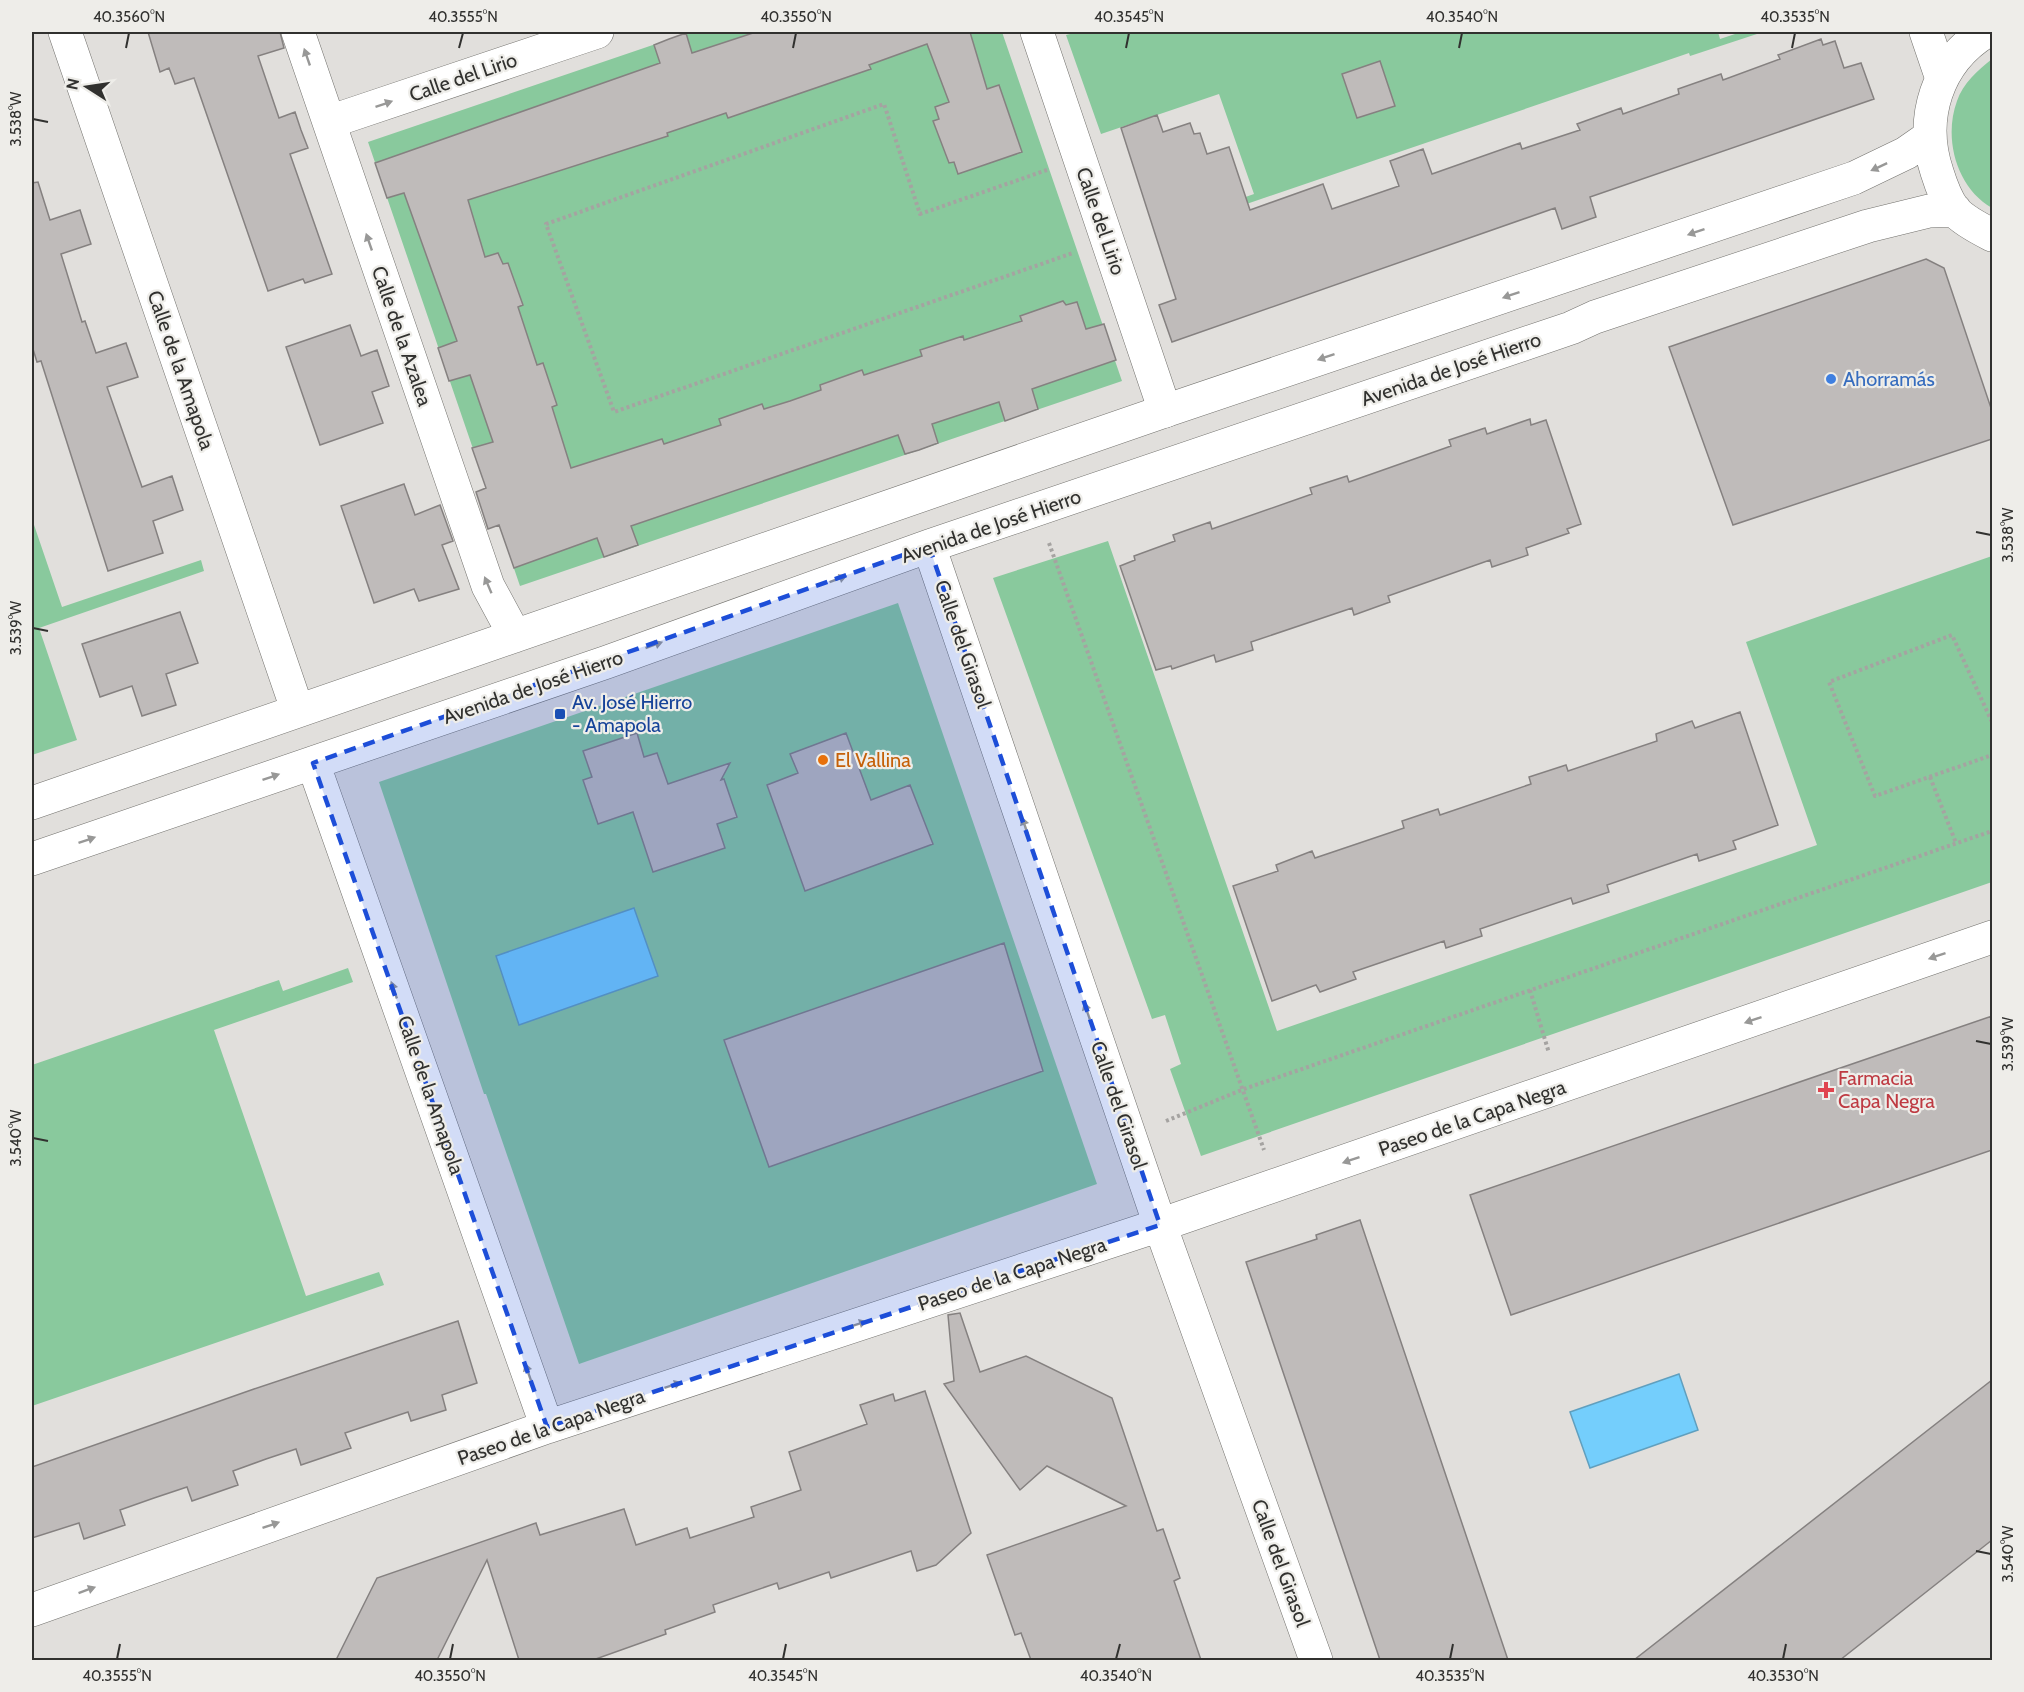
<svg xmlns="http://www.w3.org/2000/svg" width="2024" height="1692" viewBox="0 0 2024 1692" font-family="Cabin,sans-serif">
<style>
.green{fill:#89c99d}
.water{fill:#74cefc;stroke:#609fbe;stroke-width:1.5}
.building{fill:#bfbbba;stroke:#858180;stroke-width:1.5}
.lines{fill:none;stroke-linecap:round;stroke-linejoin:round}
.pedestrian-casing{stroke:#73726e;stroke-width:34}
.minor-casing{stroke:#73726e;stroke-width:34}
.path{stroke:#a5a3a1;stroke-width:4;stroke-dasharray:3 3;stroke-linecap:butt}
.pedestrian{stroke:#fff;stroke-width:33}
.minor{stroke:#fff;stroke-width:33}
.oneway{fill:#989897}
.marked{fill:#1d4ed8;fill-opacity:0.2;stroke:#1d4ed8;stroke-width:4.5;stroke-dasharray:12 8;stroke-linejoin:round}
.ticks{fill:none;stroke:#31312f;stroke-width:2}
.shop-dot{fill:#3f7fe0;stroke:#eeede9;stroke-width:2}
.transit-dot{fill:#1a4fb4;stroke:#eeede9;stroke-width:2}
.food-dot{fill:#e8710a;stroke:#eeede9;stroke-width:2}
.health-dot{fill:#e0444e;stroke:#eeede9;stroke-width:2}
.labels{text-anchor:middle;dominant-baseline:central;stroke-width:4.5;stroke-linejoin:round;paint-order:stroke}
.street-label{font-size:20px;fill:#31312f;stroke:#eeede9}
.shop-label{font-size:20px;fill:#366cbe;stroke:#eeede9;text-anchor:start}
.transit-label{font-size:20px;fill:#164399;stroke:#eeede9;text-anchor:start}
.food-label{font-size:20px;fill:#c56008;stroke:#eeede9;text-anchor:start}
.health-label{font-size:20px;fill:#be3a42;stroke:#eeede9;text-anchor:start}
.neatline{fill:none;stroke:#31312f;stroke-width:2}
.ticks-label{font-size:15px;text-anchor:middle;fill:#31312f}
</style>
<rect width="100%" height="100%" fill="#e1dfdc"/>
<path class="green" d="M 691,32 L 1002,32 L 1122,381 L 520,586 L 368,142 Z
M 1078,32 L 1718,32 L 1720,39 L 1741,32 L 1763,32 L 1690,56 L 1689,53 L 1188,224 L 1186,218 L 1254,194 L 1219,94 L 1101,134 L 1066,35 Z
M 1992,59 L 1992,208 C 1957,188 1943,139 1957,101 C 1963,83 1978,70 1992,59 Z
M 32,519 L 62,607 L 201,560 L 204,571 L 39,628 L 77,740 L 32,755 Z
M 1108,541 L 1277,1031 L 1817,845 L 1746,642 L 1992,556 L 1992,882 L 1201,1156 L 1170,1069 L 1181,1064 L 1165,1015 L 1152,1019 L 993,578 Z
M 898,603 L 1097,1184 L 579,1364 L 486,1094 L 484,1094 L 379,782 Z
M 348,968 L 353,982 L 214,1030 L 306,1296 L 379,1272 L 384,1285 L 32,1406 L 32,1065 L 279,980 L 283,991 Z"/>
<path class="water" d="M 634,908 L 658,976 L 519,1025 L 496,956 Z
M 1679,1374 L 1698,1430 L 1590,1468 L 1570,1412 Z"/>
<path class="building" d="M 148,32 L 280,32 L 284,48 L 258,56 L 279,118 L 295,112 L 301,130 L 308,148 L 290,154 L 332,274 L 305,283 L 303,279 L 268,291 L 194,78 L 175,84 L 169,68 L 160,72 Z
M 756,32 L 970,32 L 987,89 L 999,85 L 1022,152 L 958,174 L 954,162 L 949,163 L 933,121 L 939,119 L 935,107 L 949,102 L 927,44 L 869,65 L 871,69 L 728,118 L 726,113 L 667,133 L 668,136 L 468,200 L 485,257 L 498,253 L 503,264 L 508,263 L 523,305 L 518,307 L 537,365 L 543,363 L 557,405 L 552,407 L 571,468 L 662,439 L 664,444 L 721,425 L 719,419 L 762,404 L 764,409 L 790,401 L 821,390 L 820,385 L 862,370 L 864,375 L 922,356 L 920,350 L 963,336 L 964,340 L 1022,321 L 1020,316 L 1063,301 L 1066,305 L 1077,302 L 1086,329 L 1104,324 L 1116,360 L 1032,389 L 1038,409 L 1005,421 L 999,402 L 932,424 L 938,443 L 919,450 L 905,454 L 898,435 L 631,526 L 638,545 L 604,557 L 597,538 L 514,568 L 499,525 L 488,529 L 476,492 L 486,488 L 472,448 L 493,442 L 470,375 L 449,381 L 438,348 L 457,341 L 404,193 L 387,198 L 375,163 L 660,63 L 654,45 L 669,39 L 686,33 L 692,53 Z
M 1821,39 L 1823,45 L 1835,41 L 1844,68 L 1861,63 L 1874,99 L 1590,197 L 1596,217 L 1562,229 L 1555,208 L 1172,342 L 1159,305 L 1176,299 L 1121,128 L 1157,115 L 1163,132 L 1190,123 L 1194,134 L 1200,133 L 1207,154 L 1229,147 L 1250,210 L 1323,184 L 1332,209 L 1399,186 L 1390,161 L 1423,149 L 1432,174 L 1520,143 L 1522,149 L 1580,130 L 1577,124 L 1621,108 L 1623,114 L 1679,94 L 1678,89 L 1721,74 L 1723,80 L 1780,59 L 1778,55 Z
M 1380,61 L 1395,106 L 1357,118 L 1342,74 Z
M 38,182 L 50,220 L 80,210 L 91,244 L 61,254 L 82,322 L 85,321 L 96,353 L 126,343 L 138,377 L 107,387 L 142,487 L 172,476 L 183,510 L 153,521 L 163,553 L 108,571 L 41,361 L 37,362 L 32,346 L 32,183 Z
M 1926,259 L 1944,268 L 1992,411 L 1992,439 L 1733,525 L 1669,347 Z
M 350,325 L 361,356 L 377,350 L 389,386 L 372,392 L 383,423 L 320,445 L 286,347 Z
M 1530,419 L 1531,425 L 1546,420 L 1581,524 L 1567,529 L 1569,533 L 1526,548 L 1528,555 L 1492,567 L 1490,560 L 1388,596 L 1390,602 L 1354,615 L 1352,608 L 1251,642 L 1253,650 L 1216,662 L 1214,655 L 1172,669 L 1171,666 L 1156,670 L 1120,566 L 1135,560 L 1134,556 L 1175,541 L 1173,535 L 1210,522 L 1212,529 L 1312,494 L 1310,488 L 1347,476 L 1349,482 L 1451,446 L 1449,440 L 1485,428 L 1487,434 Z
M 404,484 L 415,515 L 440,505 L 453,541 L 442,545 L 459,589 L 419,601 L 414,589 L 374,603 L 341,506 Z
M 180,612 L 198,663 L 166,674 L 176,705 L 142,716 L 132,686 L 100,697 L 82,644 Z
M 1740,712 L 1778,825 L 1733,841 L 1736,849 L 1699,861 L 1697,854 L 1607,885 L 1609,892 L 1573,904 L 1571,898 L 1480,929 L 1482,936 L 1446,948 L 1444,941 L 1353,972 L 1356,979 L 1320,992 L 1316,985 L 1272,1001 L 1233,886 L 1278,871 L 1276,865 L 1312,851 L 1315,858 L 1404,828 L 1402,821 L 1438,809 L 1440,815 L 1531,784 L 1529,777 L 1566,765 L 1568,771 L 1657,741 L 1656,734 L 1692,721 L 1695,728 Z
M 637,733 L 644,757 L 657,753 L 668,784 L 730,763 L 721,780 L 724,779 L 737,817 L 717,824 L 725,848 L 653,872 L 633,812 L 598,824 L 583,780 L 592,777 L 583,751 Z
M 846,733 L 871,800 L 910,785 L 933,844 L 805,891 L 767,785 L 798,773 L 790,754 Z
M 1004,943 L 1043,1071 L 769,1167 L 724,1040 Z
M 1992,1016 L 1992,1150 L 1511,1315 L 1470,1195 Z
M 1360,1220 L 1374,1262 L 1508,1660 L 1380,1660 L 1246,1262 L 1317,1239 L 1316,1235 Z
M 960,1313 L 980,1372 L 1026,1356 L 1112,1398 L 1157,1531 L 1163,1529 L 1180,1578 L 1174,1581 L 1201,1660 L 1031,1660 L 1021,1633 L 1015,1635 L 987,1555 L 1126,1506 L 1047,1466 L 1020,1490 L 944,1384 L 954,1381 L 948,1315 Z
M 458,1321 L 477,1383 L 442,1395 L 446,1410 L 411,1421 L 408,1412 L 345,1433 L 351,1448 L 301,1465 L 296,1449 L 266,1459 L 233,1471 L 238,1485 L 192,1501 L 187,1487 L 154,1498 L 120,1510 L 125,1525 L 84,1539 L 79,1523 L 32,1538 L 32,1467 L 254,1389 Z
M 1992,1380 L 1992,1540 L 1840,1660 L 1634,1660 Z
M 925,1391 L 971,1533 L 936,1565 L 917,1571 L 911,1551 L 831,1578 L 829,1572 L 779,1589 L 777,1583 L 713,1605 L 715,1612 L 665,1630 L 666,1634 L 593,1660 L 519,1660 L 487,1560 L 437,1660 L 336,1660 L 377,1578 L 536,1523 L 540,1535 L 624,1509 L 636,1545 L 687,1528 L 690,1538 L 754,1517 L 751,1507 L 801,1490 L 789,1452 L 867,1424 L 860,1405 L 893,1394 L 895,1401 Z"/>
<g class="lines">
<defs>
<path id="pedestrian" d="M 1037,32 L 1165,411"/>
<path id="minor" d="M 65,32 L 297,709
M 298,32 L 488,586 L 515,636
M 1926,32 L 1941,76
M 1985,32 C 1937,62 1919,118 1937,172 C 1941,185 1946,199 1954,210 C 1963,220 1980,229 1992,235
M 329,122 L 597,32
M 929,546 L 1160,1225 L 1316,1660
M 313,763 L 547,1427
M 32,803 L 1165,411 L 1854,178 L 1906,153 L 1929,137
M 32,859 L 607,662 L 929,546 L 1571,328 L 1595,317 L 1868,226 L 1929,211 L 1955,210
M 32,1610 L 547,1427 L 1160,1225 L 1992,937"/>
</defs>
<use href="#pedestrian" class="pedestrian-casing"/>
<use href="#minor" class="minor-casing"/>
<path class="path" d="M 1047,170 L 920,214 L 884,104 L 546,224 L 614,412 L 1073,253
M 1049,543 L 1264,1150
M 1992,722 L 1952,635 L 1829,682 L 1875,796 L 1992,755
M 1930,777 L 1956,843
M 1530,990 L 1549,1053
M 1166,1121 L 1244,1089 L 1992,831"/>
<use href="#pedestrian" class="pedestrian"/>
<use href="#minor" class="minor"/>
</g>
<defs><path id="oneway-solid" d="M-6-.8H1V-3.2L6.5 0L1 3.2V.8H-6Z" transform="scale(1.5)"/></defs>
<g class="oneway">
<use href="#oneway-solid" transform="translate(307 57) rotate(-109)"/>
<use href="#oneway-solid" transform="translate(384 104) rotate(-19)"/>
<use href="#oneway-solid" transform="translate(1879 167) rotate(155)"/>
<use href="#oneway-solid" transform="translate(1696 232) rotate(161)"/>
<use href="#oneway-solid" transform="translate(369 242) rotate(-109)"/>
<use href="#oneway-solid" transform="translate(1511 295) rotate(161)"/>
<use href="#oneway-solid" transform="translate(1326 357) rotate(161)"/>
<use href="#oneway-solid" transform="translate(838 579) rotate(-20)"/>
<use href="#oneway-solid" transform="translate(488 585) rotate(-113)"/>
<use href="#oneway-solid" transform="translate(654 645) rotate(-20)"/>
<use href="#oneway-solid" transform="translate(271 777) rotate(-19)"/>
<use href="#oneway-solid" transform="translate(1025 826) rotate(-109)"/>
<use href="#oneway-solid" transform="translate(87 840) rotate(-19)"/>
<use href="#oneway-solid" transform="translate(1937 956) rotate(161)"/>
<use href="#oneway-solid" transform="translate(394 990) rotate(-109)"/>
<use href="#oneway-solid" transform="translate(1087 1011) rotate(-109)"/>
<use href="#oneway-solid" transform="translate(1753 1020) rotate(161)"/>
<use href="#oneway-solid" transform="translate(1351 1160) rotate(161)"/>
<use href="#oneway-solid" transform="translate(858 1324) rotate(-18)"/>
<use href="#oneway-solid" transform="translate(528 1372) rotate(-109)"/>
<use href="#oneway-solid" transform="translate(673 1385) rotate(-18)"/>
<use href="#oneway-solid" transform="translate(271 1525) rotate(-19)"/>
<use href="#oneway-solid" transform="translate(87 1590) rotate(-20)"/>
</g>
<path class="marked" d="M 929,546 L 1160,1225 L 547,1427 L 313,763 Z"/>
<path class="ticks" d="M 126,48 L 129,33M 459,48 L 463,33M 793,48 L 796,33M 1126,48 L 1129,33M 1459,48 L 1462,33M 1792,48 L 1795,33M 33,119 L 48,122M 1976,532 L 1991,535M 33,628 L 48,631M 1976,1041 L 1991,1044M 33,1138 L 48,1141M 1976,1551 L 1991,1554M 117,1659 L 120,1644M 450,1659 L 453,1644M 783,1659 L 786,1644M 1116,1659 L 1120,1644M 1450,1659 L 1453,1644M 1783,1659 L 1786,1644"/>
<circle class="shop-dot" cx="1831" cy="379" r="6"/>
<rect class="transit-dot" x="554" y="708" width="12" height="12" rx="3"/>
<circle class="food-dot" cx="823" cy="760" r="6"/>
<path class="health-dot" d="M1823 1081h6v6h6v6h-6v6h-6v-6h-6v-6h6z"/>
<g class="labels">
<g class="street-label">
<text transform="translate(463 77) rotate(-19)">Calle del Lirio</text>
<text transform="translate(1101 221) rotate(71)">Calle del Lirio</text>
<text transform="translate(402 336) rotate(71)">Calle de la Azalea</text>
<text transform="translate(1451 369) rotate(-19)">Avenida de José Hierro</text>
<text transform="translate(181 370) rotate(71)">Calle de la Amapola</text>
<text transform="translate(991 526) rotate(-19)">Avenida de José Hierro</text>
<text transform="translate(963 644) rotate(71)">Calle del Girasol</text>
<text transform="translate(533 687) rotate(-19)">Avenida de José Hierro</text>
<text transform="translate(431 1095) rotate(71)">Calle de la Amapola</text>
<text transform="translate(1119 1105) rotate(71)">Calle del Girasol</text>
<text transform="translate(1472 1118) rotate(-19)">Paseo de la Capa Negra</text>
<text transform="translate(1012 1274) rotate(-18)">Paseo de la Capa Negra</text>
<text transform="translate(551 1427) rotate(-19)">Paseo de la Capa Negra</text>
<text transform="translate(1281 1563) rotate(70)">Calle del Girasol</text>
</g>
<g class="shop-label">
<text x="1843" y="379">Ahorramás</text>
</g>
<g class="transit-label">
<text x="572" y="702">Av. José Hierro<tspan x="572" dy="23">- Amapola</tspan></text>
</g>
<g class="food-label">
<text x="835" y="760">El Vallina</text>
</g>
<g class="health-label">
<text x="1838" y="1078">Farmacia<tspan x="1838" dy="23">Capa Negra</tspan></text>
</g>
</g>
<rect width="2024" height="1692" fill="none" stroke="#eeede9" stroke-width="66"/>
<g transform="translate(87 87) rotate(282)" stroke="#eeede9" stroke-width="4.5" paint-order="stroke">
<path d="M0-4.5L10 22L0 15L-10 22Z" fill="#31312f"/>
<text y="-9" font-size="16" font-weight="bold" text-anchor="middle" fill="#31312f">N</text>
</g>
<rect x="33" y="33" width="1958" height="1626" class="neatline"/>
<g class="ticks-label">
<text x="129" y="22">40.3560°N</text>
<text x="463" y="22">40.3555°N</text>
<text x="796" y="22">40.3550°N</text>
<text x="1129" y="22">40.3545°N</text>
<text x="1462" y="22">40.3540°N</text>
<text x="1795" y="22">40.3535°N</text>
<text transform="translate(16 119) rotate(-90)" y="5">3.538°W</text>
<text transform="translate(2008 535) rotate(-90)" y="5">3.538°W</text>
<text transform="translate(16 628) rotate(-90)" y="5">3.539°W</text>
<text transform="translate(2008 1044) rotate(-90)" y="5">3.539°W</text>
<text transform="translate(16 1138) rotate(-90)" y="5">3.540°W</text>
<text transform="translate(2008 1554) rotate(-90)" y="5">3.540°W</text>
<text x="117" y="1681">40.3555°N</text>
<text x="450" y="1681">40.3550°N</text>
<text x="783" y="1681">40.3545°N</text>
<text x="1116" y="1681">40.3540°N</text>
<text x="1450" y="1681">40.3535°N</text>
<text x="1783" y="1681">40.3530°N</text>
</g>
</svg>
